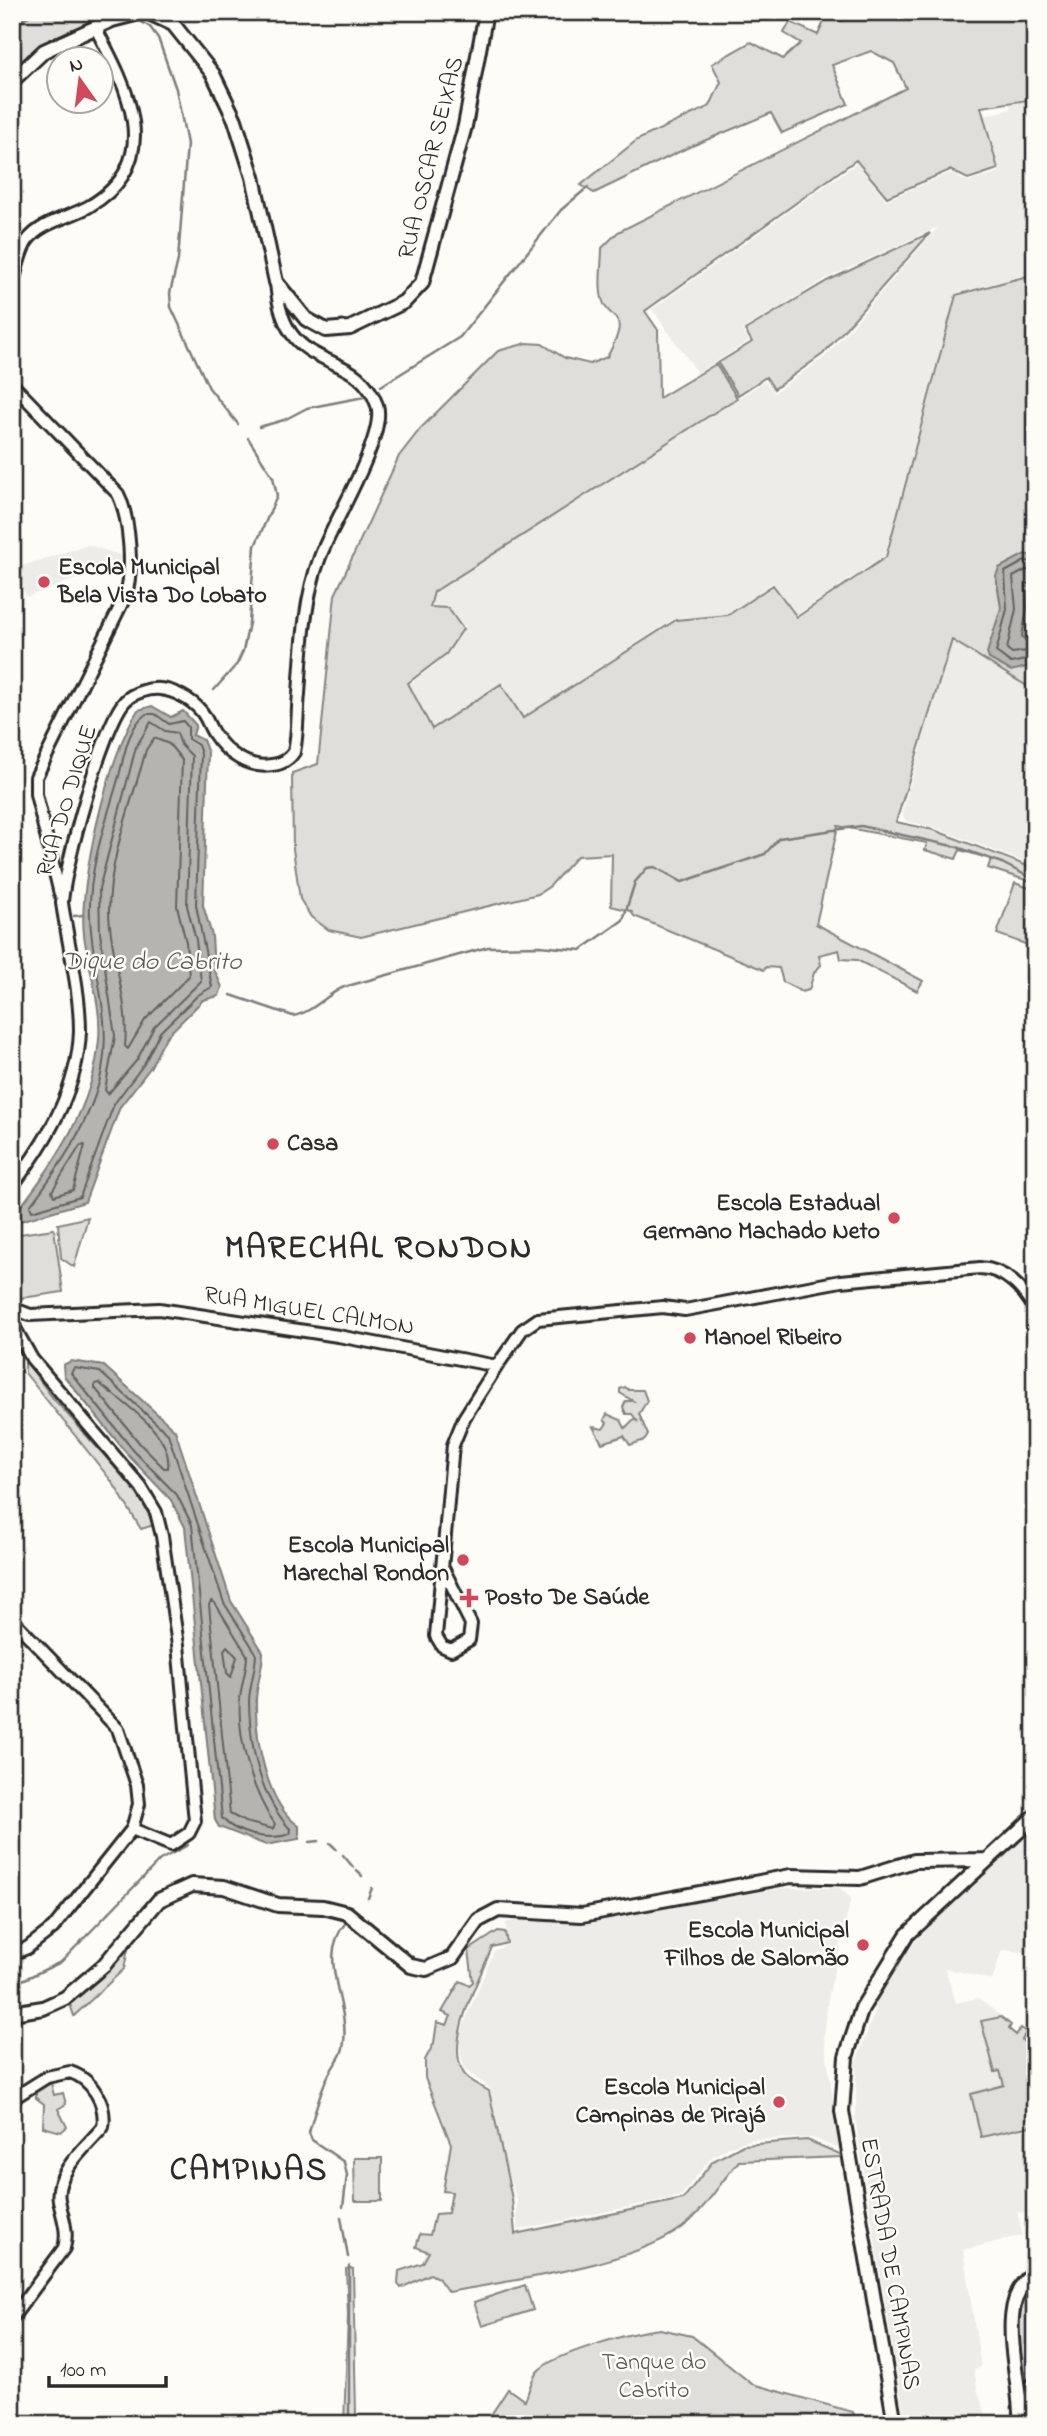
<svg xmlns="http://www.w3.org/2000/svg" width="1047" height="2436" viewBox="0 0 1047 2436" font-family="'Indie Flower',sans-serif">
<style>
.built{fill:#edece8}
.green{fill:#dfdeda;stroke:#858482;stroke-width:2}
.water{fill:#b5b4b1;stroke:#7e7d7b;stroke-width:2}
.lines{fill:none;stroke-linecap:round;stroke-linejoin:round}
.shore{stroke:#626261;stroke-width:2}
.stream{stroke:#7e7d7b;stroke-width:2.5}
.tertiary-casing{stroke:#2b2b2b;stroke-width:16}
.secondary-casing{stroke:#2b2b2b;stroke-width:18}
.primary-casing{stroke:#2b2b2b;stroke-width:18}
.motorway-casing{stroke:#2b2b2b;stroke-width:21}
.tertiary{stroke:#fdfcf7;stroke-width:10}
.secondary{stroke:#fdfcf7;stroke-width:12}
.primary{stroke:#fdfcf7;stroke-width:12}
.motorway{stroke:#fdfcf7;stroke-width:16}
.poi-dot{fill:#d1495b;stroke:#fdfcf7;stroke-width:2.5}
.labels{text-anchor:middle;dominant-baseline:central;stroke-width:5;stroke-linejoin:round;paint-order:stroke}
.street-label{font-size:24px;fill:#2b2b2b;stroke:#fdfcf7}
.poi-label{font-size:24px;font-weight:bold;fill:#2b2b2b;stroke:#fdfcf7;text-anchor:start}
.park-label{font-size:24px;fill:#585857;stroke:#fdfcf7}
.water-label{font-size:26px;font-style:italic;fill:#5b5b5a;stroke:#fdfcf7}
.district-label{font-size:32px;font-weight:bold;letter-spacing:2px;fill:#2b2b2b;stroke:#fdfcf7}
</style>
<rect width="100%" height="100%" fill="#fdfcf7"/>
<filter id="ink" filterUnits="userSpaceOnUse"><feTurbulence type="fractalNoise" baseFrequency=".0143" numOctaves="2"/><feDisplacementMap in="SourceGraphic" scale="14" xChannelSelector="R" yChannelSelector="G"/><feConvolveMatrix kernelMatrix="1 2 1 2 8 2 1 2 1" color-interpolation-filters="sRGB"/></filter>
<g filter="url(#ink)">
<path class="built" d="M 1035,100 L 1035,272 L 955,294 L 885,555 L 797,615 L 773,583 L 728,614 L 674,619 L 523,717 L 501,683 L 433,728 L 410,684 L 445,657 L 465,627 L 448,607 L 432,606 L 435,593 L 765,381 L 774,393 L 826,356 L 938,227 L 825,279 L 742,330 L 749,341 L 698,373 L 652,309 L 857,163 L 886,200 L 950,173 L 968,182 L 1000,172 L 984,116 L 1011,109 L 1010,103 Z
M 88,545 L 123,556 L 124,562 L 26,597 L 16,568 Z
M 952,640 L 1035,691 L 1035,866 L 933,827 L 906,821 L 902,813 Z
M 1035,1825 L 1035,1953 L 1002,1950 L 992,1980 L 945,1968 L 956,2003 L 978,1998 L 1001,2016 L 981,2021 L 995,2073 L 1000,2072 L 1004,2085 L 971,2094 L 980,2138 L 1035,2126 L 1035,2179 L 1027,2181 L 1035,2186 L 1035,2214 L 1017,2212 L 1020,2223 L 1035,2226 L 1020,2224 L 1022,2235 L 963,2250 L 981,2367 L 974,2369 L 978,2392 L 989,2424 L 905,2424 L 855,2117 L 836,2121 L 840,2149 L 812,2138 L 752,2139 L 730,2146 L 711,2158 L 681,2196 L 517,2230 L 517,2200 L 507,2171 L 490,2088 L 465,2070 L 460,2052 L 460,2034 L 494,1951 L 509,1944 L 505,1923 L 517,1920 L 569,1922 L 783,1888 L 840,1888 L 851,1898 L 828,1998 L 824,2037 L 836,2120 L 856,2116 L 856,2062 L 876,2009 L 870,2006 L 902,1950 L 909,1949 L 951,1901 Z"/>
<path class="green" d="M 12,12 L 102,12 L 99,19 L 29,54 L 12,73 Z
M 846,12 L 1035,12 L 1035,99 L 981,107 L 998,169 L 968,179 L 950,170 L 887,197 L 856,160 L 645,311 L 658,330 L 659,398 L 716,364 L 737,398 L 434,592 L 430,607 L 448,608 L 463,629 L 446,654 L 408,683 L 432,729 L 501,684 L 523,718 L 676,620 L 728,615 L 773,585 L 797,617 L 886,557 L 956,295 L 1035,274 L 1035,691 L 952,640 L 896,822 L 934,830 L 1035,869 L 1035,883 L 988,868 L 991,859 L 960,850 L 956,859 L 925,850 L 927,843 L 838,826 L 816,924 L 923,981 L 917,991 L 857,960 L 841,959 L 839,950 L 819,955 L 821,965 L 814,973 L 809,990 L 802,992 L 783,982 L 779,968 L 766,967 L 764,970 L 634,916 L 631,911 L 611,906 L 612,854 L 577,856 L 550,886 L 538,894 L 361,937 L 329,930 L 311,917 L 300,899 L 293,849 L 292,773 L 318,764 L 335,595 L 399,456 L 421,428 L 498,351 L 527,343 L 542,344 L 565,358 L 590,364 L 607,357 C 635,306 605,326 601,293 C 599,279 602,262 602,248 L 618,232 L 906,88 L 894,63 L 871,51 L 832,65 L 848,104 L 782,133 L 771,113 L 687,148 L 594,193 L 581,185 L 637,140 L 710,106 L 721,82 L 712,64 L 751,42 L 783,59 L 801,43 L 784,33 L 790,22 L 818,35 L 826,17 L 842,21 Z
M 930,233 L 823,354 L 774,389 L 766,377 L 738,395 L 718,363 L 752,342 L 745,330 L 827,281 Z
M 1015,883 L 1035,890 L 1035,927 L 1028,945 L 997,934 Z
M 88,1217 L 74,1267 L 61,1258 L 58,1224 Z
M 54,1229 L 63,1292 L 15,1299 L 12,1235 Z
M 25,1360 L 52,1397 L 137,1492 L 154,1525 L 141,1529 L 113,1483 L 25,1373 Z
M 625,1387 L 629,1390 L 643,1390 L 647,1401 L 639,1414 L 648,1435 L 645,1440 L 630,1445 L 624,1436 L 602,1443 L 593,1427 L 603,1429 L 607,1423 L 604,1420 L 607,1414 L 621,1420 L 625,1428 L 634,1419 L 638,1422 L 632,1414 L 626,1414 L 623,1407 L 626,1401 L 633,1401 L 620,1393 L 620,1389 Z
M 498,1931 L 505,1932 L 507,1943 L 492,1947 C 480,1979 445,2039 463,2072 C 468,2081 480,2086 489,2091 L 512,2199 L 515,2234 L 683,2199 L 713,2161 L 743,2145 L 807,2140 L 840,2154 L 841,2157 L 739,2161 C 722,2180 707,2206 688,2223 C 639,2265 512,2280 448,2292 L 438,2278 L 430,2274 L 401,2288 L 398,2284 L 399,2271 L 423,2263 L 429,2252 L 416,2247 L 420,2234 L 430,2235 L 435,2214 L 448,2213 L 452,2192 L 443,2191 L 451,2144 L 425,2078 L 425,2060 L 434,2043 L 437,2022 L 447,2025 L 451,2016 L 442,2012 L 460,1981 L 469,1985 L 473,1982 L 469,1950 Z
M 129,1944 L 124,1969 L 74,2016 L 70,2004 L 103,1975 Z
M 1001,2017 L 1011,2025 L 1009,2029 L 1016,2035 L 1021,2028 L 1026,2032 L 1022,2040 L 1035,2051 L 1035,2125 L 981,2137 L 971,2094 L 1004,2085 L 1000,2071 L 995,2072 L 981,2021 Z
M 51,2083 L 54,2095 L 63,2093 L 66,2104 L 58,2109 L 67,2127 L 61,2132 L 43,2127 L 44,2104 L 36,2098 L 36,2090 Z
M 354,2158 L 382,2158 L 382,2201 L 355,2201 Z
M 350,2268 L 353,2269 L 356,2414 L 355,2424 L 344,2424 L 348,2314 L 346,2269 Z
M 525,2285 L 533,2310 L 482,2326 L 474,2302 Z
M 1035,2285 L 1035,2367 L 1025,2410 C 1024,2373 1005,2314 1035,2285 Z
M 660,2329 L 692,2336 L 752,2384 L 853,2412 L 854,2415 L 815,2424 L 485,2424 L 508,2389 L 525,2401 C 529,2391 531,2379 538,2371 C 553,2354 636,2331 660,2329 Z"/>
<path class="water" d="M 1025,554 L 1035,557 L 1035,665 L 1011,671 L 989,659 L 987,653 L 1001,608 L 996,576 L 999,568 Z
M 152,706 L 171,717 L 183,711 L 196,725 L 193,735 L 203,740 L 208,753 L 203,905 L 212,936 L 214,969 L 222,987 L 219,996 L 203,1000 L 166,1037 L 150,1068 L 120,1107 L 85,1202 L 17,1222 L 15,1214 C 55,1163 94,1106 99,1039 C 102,1005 88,968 84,935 C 78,883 109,753 138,710 Z
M 71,1361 L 104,1366 L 175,1430 L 231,1601 L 263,1652 C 263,1669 256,1685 256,1701 C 255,1738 266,1804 299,1826 L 299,1839 L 266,1845 L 219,1827 L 215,1820 L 185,1527 L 171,1500 L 129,1456 L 64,1376 L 63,1365 Z"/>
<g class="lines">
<path class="shore" d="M 1035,562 L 1025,561 L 1005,572 L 1007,609 L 996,652 L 1011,663 L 1035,658
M 1035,571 L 1026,570 L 1013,577 L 1016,609 L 1007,649 L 1012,653 L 1035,650
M 1035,581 L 1026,584 L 1027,609 L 1022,636 L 1025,640 L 1035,639
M 146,714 L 155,714 L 169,724 L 183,721 L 188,727 L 188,739 L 198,745 L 201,754 L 196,905 L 212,987 L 198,995 L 160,1032 L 144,1064 L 114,1104 L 80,1197 L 32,1211 L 30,1206 C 60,1166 92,1120 102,1070 C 112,1017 92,969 90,917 C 88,869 106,822 119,776 C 124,756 128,727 146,714 Z
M 151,722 L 165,731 L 177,733 L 181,745 L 192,756 L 187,906 L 196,940 L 201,981 L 154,1027 L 137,1060 L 108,1094 L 105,1090 L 115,1036 L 100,933 L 99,889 L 136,747 Z
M 154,738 L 169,744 L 182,760 L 177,906 L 186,942 L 189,976 L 145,1020 L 128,1049 L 125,1046 C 130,1001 110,957 109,912 C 109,857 132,803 146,750 Z
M 85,1145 L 73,1190 L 54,1196 L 52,1191 L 80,1146 Z
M 74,1368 L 100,1372 L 168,1434 L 224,1603 L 256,1653 C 256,1670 249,1686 249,1702 C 250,1747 259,1796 291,1830 L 290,1834 C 270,1841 236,1835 222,1818 L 192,1525 L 177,1495 L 134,1451 L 71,1373 Z
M 95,1384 L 99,1383 C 123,1404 173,1432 168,1468 L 164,1468 L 141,1445 L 95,1388 Z
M 211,1601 L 215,1603 L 247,1655 C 247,1670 241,1684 240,1699 C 237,1737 252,1793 275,1824 L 273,1829 L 245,1822 L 230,1814 L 209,1605 Z
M 227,1646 L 237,1657 L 231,1677 L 227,1673 L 224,1650 Z"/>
<path class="stream" d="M 140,21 L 150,27 L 158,38 L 176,89 L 187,144 L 178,260 L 170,293 L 171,307 L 209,388 L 238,424
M 12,26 L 35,12
M 381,386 L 460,337 L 561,210 L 588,187
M 259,427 L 284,420 L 307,408 L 364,397
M 214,690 L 237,664 L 243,651 L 249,623 L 255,546 L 277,496 L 273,477 L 248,438
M 74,916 L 83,915
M 231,995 L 293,1016 C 312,1013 327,994 344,987 L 488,947 L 540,946 L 581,950 L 623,920 L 635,882 L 647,868 L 655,867 L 682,882 L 765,854 L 779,838 L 861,826 L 957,847 L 1002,863 L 1035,880
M 310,1842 L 319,1841
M 330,1843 L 336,1849
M 343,1855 L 353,1867
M 357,1871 L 362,1876
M 368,1898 L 372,1888
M 12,1985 L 61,1962 L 160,1860 L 188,1845
M 343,2207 L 347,2175 L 344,2162 L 312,2140 L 309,2133 C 314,2115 319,2093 328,2076 C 334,2063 343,2057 344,2042 C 349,1999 315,1958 347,1921
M 341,2217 L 348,2257
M 349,2266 L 349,2424"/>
<defs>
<path id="tertiary" d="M 12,287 C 16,273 19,253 27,241 C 41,222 68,218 88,207 C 167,162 127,87 95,27
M 12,384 L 118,494 C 130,519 134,572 125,597 L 36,777 L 36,794 L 60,894
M 12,1186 C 47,1141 78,1089 80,1031 C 80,989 68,944 62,903 C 64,868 103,725 125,701 C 133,693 148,688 160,689 C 174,690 192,700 201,711 C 207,718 209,727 214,734 C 226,753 249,769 272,765 C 281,764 289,760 294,752 C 298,733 297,713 299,694 C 302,650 304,599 320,557 C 332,524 387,436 377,405 C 355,343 283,380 276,282
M 12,1308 L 30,1315 L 159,1309 L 338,1336 L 497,1366
M 12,1323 L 32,1359 L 141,1487 L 156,1512 L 162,1536 L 178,1645 L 195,1821 L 189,1833 L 171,1845 L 132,1829
M 444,1570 L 471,1624 L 469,1640 L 451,1650 L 442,1646 L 436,1636 L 453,1445 L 464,1418 L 497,1366 L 522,1330 L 538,1319 L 663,1307 L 685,1310 L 841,1281 L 980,1268 C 1005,1269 1024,1289 1035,1310
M 12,1619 L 118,1729 L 137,1785 L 139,1804 L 132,1829 L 53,1928 L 27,1948 L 12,1954
M 12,2099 L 47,2077 L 70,2072 C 92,2079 107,2104 103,2127 C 87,2146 54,2173 59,2200 C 62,2217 69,2231 64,2248 L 12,2318"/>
<path id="secondary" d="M 147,12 L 173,24 L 213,74 L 235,120 L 253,177 L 276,282 L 306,319 L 326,330 L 350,328 L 404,302 L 422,283 L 465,126 L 486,12
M 12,81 L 44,51 L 112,20 L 143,12
M 12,2013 L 43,2008 L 65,1998 L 104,1965 L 159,1900 L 192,1885 L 224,1887 L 278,1905 L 323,1907 L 347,1913 L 411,1966 L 426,1969 L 452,1958 L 479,1920 L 498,1910 L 582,1915 L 791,1876 L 860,1878 L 914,1861 L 986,1860
M 895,2424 L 842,2111 L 846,2057 L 862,2008 L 907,1935 L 1035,1816"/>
<path id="primary" d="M 1020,2424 C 1023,2378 991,2303 1035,2272"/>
<path id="motorway" d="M 1026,2424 L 1035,2385"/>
</defs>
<use href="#tertiary" class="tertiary-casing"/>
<use href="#secondary" class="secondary-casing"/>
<use href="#primary" class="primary-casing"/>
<use href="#motorway" class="motorway-casing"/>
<use href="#tertiary" class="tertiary"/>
<use href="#secondary" class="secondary"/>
<use href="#primary" class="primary"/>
<use href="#motorway" class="motorway"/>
</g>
</g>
<g class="poi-dot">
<circle cx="44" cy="582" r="7"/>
<circle cx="273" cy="1144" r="7"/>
<circle cx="894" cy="1218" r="7"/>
<circle cx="690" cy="1338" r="7"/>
<circle cx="463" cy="1560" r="7"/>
<path d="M465.5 1587.5h7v7h7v7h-7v7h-7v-7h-7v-7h7z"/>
<circle cx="863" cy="1945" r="7"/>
<circle cx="779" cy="2102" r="7"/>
</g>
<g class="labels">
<g class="street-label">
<text transform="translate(432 158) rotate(-76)">RUA OSCAR SEIXAS</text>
<text transform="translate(68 801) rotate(-73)">RUA DO DIQUE</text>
<text transform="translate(309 1312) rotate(9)">RUA MIGUEL CALMON</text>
<text transform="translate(889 2264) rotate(80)">ESTRADA DE CAMPINAS</text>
</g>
<g class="poi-label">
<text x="58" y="568">Escola Municipal<tspan x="58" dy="28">Bela Vista Do Lobato</tspan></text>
<text x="287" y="1144">Casa</text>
<text x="880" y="1204" text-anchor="end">Escola Estadual<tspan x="880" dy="28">Germano Machado Neto</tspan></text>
<text x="704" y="1338">Manoel Ribeiro</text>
<text x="449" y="1546" text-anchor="end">Escola Municipal<tspan x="449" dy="28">Marechal Rondon</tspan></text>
<text x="485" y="1598">Posto De Saúde</text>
<text x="849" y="1931" text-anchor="end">Escola Municipal<tspan x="849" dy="28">Filhos de Salomão</tspan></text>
<text x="765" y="2088" text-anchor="end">Escola Municipal<tspan x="765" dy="28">Campinas de Pirajá</tspan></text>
</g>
<g class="park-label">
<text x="654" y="2363">Tanque do<tspan x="654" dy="28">Cabrito</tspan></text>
</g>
<g class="water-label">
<text x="152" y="963">Dique do Cabrito</text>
</g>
<g class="district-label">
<text x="379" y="1249">MARECHAL RONDON</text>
<text x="249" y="2171">CAMPINAS</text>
</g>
</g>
<rect width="1047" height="2436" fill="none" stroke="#fdfcf7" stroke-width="42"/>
<rect x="21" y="21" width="1005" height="2394" fill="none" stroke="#2b2b2b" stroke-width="2.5" filter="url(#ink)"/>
<g transform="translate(80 80) rotate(346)"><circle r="33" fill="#fdfcf7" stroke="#a9a8a5" stroke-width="2"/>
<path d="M0-5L12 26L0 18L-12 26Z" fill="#d1495b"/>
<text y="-10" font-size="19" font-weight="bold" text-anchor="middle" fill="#2b2b2b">N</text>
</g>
<path d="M49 2376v10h117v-10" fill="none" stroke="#2b2b2b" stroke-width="3.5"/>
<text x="60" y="2376" font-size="21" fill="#2b2b2b" stroke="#fdfcf7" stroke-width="5" paint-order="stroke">100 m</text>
</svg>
